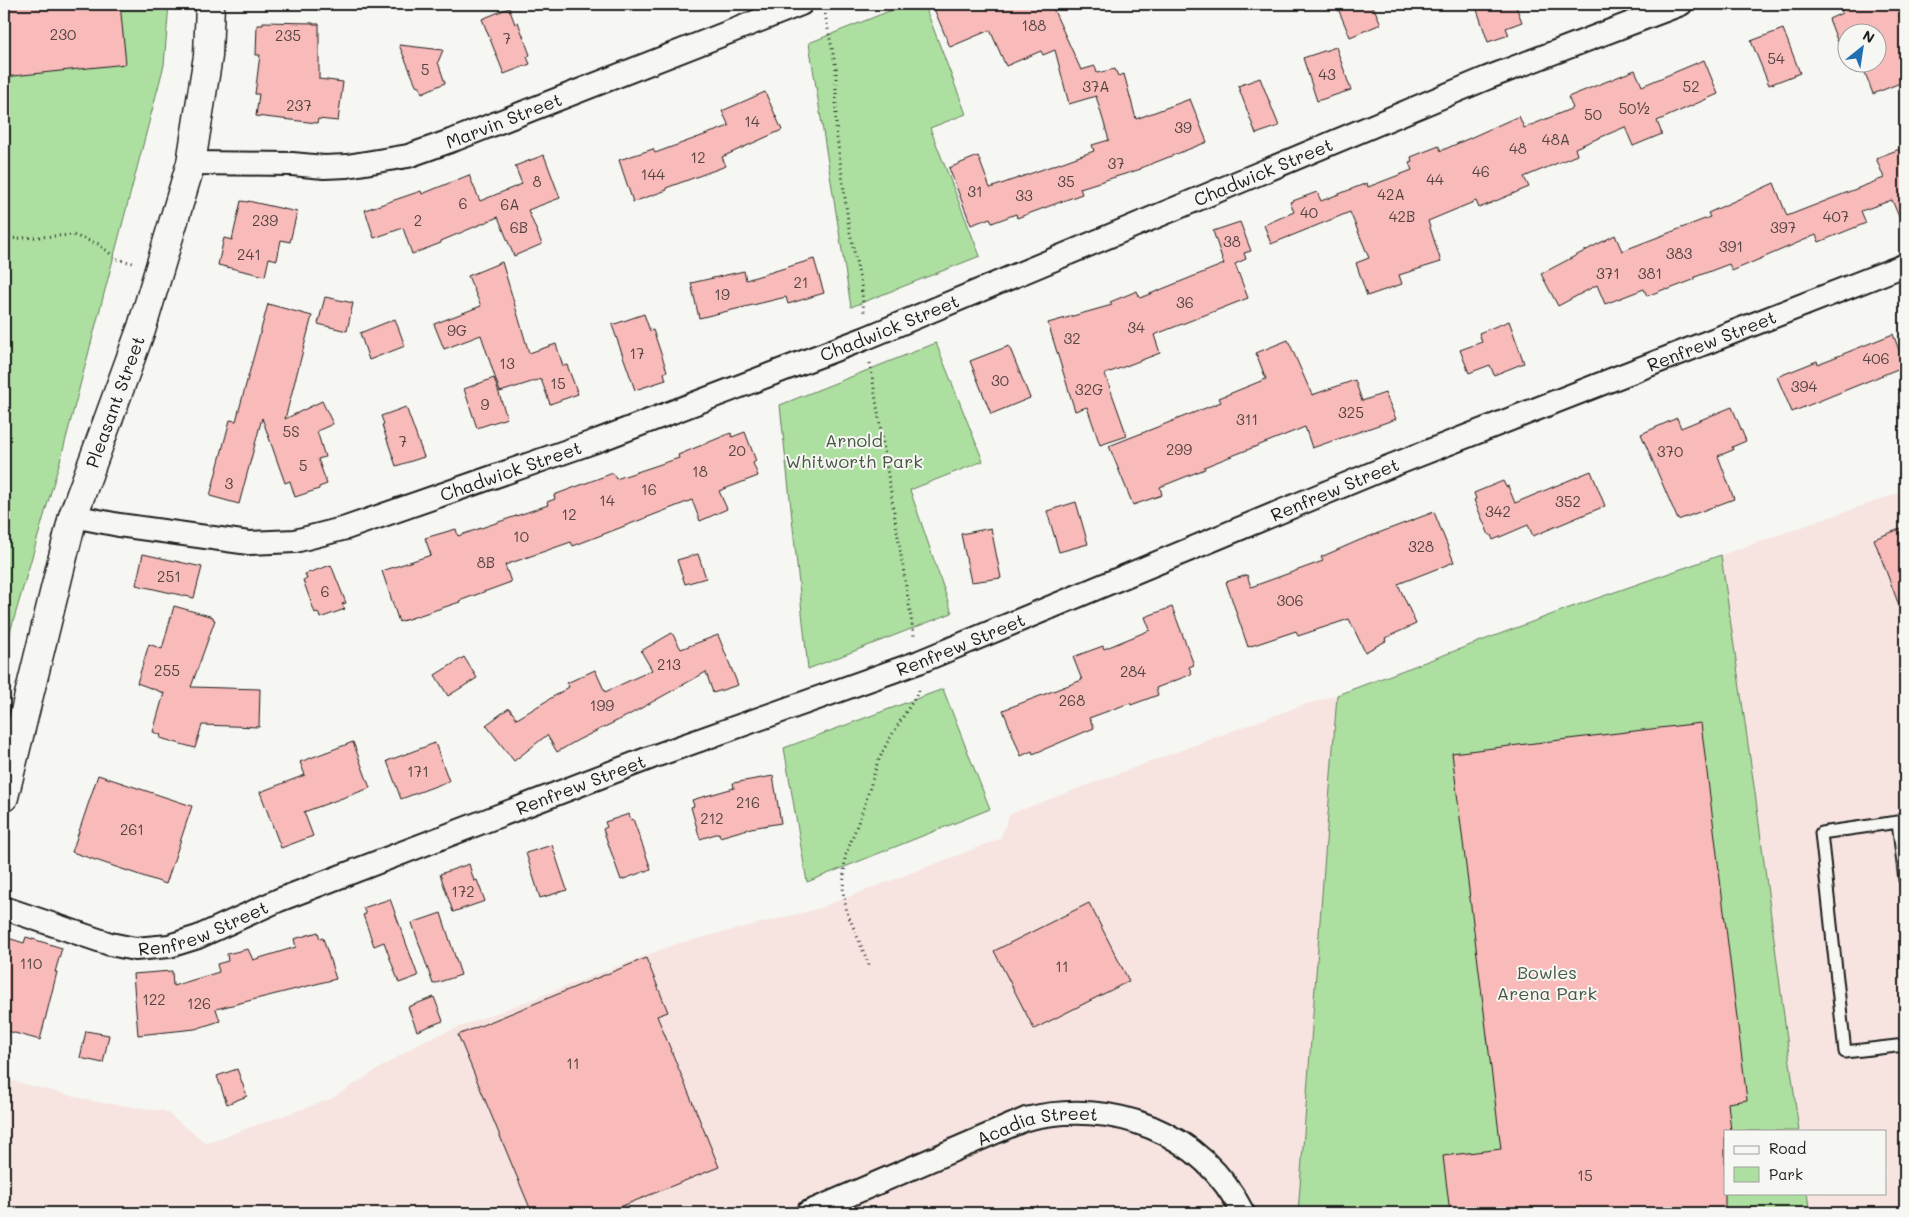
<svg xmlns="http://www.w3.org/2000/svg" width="1909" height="1217" viewBox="0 0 1909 1217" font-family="Mali,sans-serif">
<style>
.built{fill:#f7e4e1}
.green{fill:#addfa0;stroke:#647e5e}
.building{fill:#f8bbb9;stroke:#1c1c1c}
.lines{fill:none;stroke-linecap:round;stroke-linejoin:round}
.service-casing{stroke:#1c1c1c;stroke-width:15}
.minor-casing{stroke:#1c1c1c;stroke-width:26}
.secondary-casing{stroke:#1c1c1c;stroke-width:31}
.path{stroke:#1c1c1c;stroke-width:3;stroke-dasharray:1 4;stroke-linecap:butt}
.service{stroke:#f6f6f2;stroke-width:11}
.minor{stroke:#f6f6f2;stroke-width:22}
.secondary{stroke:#f6f6f2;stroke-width:28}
.labels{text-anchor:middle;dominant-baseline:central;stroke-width:4;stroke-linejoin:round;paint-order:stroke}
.number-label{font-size:15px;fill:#534443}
.street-label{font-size:18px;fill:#1c1c1c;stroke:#f6f6f2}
.park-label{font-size:18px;fill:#485644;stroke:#f6f6f2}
</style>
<rect width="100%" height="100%" fill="#f6f6f2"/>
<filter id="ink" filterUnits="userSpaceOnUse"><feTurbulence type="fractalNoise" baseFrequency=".02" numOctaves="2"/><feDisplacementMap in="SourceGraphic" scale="10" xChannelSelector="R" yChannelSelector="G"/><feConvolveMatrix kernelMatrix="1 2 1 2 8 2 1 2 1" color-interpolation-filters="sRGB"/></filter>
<g filter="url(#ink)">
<path class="built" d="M 1905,491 L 1905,1213 L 1810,1213 L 1807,1193 L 1885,1193 L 1885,1131 L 1799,1131 L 1755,793 L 1721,555 Z
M 1337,695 L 1298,1213 L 4,1213 L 4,1079 L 97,1102 L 165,1111 L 206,1143 L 331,1099 L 423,1041 L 676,944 L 814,910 L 1000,839 L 1010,814 L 1297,707 Z"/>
<path class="green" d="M 4,4 L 169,4 L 164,65 L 62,454 L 4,653 Z
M 907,4 L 924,4 L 966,114 L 930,128 L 980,256 L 851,307 L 809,43 Z
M 936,343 L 983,461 L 910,490 L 952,613 L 808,669 L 780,405 Z
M 1721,555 L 1755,793 L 1799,1131 L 1725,1131 L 1725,1193 L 1807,1193 L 1810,1213 L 1298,1213 L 1337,695 L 1569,608 Z
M 943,689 L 990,809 L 807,882 L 784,748 Z"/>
<path class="building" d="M 4,4 L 120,4 L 126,64 L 4,77 Z
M 932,4 L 1051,4 L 1081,70 L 1095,66 L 1097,73 L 1115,69 L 1118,76 L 1124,74 L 1136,119 L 1190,99 L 1207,142 L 1141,168 L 1141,169 L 1080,188 L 1082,194 L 1017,218 L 1016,214 L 992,223 L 990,218 L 971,225 L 949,168 L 978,156 L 990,188 L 1094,151 L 1092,145 L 1109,140 L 1096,96 L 1069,104 L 1055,50 L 1043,55 L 1041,51 L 1006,66 L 990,30 L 950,47 Z
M 1336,4 L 1372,4 L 1381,24 L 1350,37 Z
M 1475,4 L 1515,4 L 1522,22 L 1506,28 L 1509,35 L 1488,42 Z
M 1859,4 L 1905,4 L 1905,81 L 1873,94 L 1861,62 L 1876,62 L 1876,32 L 1846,32 L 1846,42 L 1839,45 L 1829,19 L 1842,13 L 1841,10 Z
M 509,8 L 515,24 L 518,22 L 530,55 L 527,57 L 530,64 L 504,74 L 482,19 Z
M 263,22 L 313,23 L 313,24 L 319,24 L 319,79 L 343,82 L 338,121 L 318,119 L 317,123 L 256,116 L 259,94 L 255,94 L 260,55 L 256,55 L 257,25 L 263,25 Z
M 1783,29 L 1800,73 L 1769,85 L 1751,41 Z
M 399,45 L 443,50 L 438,62 L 445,83 L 422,93 L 419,85 L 417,87 Z
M 1336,47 L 1351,90 L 1317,101 L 1303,58 Z
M 1704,60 L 1718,94 L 1657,121 L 1662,134 L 1633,146 L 1625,127 L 1575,148 L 1577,155 L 1524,177 L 1529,187 L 1479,208 L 1476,201 L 1428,221 L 1441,262 L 1399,275 L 1402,284 L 1367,296 L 1356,263 L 1369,258 L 1350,212 L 1271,244 L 1264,225 L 1294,212 L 1290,202 L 1317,192 L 1321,201 L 1367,183 L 1368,187 L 1412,170 L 1409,163 L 1412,162 L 1411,157 L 1439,146 L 1441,151 L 1443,150 L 1519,116 L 1524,128 L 1573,108 L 1568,97 L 1635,70 L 1642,86 Z
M 1260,78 L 1279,126 L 1256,134 L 1238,86 Z
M 765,92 L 782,130 L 722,157 L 726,166 L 666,188 L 667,190 L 633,202 L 619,160 L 653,149 L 655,153 L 729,126 L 722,111 Z
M 1905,147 L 1905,229 L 1904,229 L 1892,200 L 1861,211 L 1866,223 L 1819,242 L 1816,235 L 1732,271 L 1729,264 L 1695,277 L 1693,280 L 1667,290 L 1665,289 L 1647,296 L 1644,289 L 1605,304 L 1597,285 L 1558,306 L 1541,274 L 1615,235 L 1622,251 L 1710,217 L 1708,213 L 1774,183 L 1787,216 L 1884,178 L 1876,158 Z
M 544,155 L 560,198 L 528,210 L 542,244 L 514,256 L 498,217 L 441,241 L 441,243 L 412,254 L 403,228 L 374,238 L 365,210 L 421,191 L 422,194 L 469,175 L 480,201 L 522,184 L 515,166 Z
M 241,201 L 248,202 L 248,201 L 297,212 L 290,242 L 281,240 L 277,260 L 269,258 L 265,276 L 218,265 L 224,238 L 232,240 Z
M 1240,222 L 1251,251 L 1244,253 L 1246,259 L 1235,264 L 1248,298 L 1154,335 L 1160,353 L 1105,374 L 1127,436 L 1100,445 L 1087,407 L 1075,411 L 1048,323 L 1112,305 L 1110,302 L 1137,291 L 1140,298 L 1224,264 L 1213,231 Z
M 814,259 L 824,293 L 788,304 L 786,297 L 699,318 L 691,283 L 744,271 L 746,280 Z
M 502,262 L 529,353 L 556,344 L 563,366 L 567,365 L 578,394 L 550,404 L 541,379 L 500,392 L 481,335 L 444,349 L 434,324 L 481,306 L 468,276 Z
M 325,297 L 353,303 L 347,331 L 318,324 Z
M 268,304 L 312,316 L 285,419 L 322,401 L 333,424 L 317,431 L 325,457 L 318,459 L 327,484 L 319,487 L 319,489 L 295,497 L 290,481 L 285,483 L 262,418 L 239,504 L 210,496 L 230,420 L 236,421 Z
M 644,314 L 650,331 L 653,330 L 667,371 L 664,373 L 666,380 L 635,390 L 612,325 Z
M 395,319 L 405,346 L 369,360 L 360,333 Z
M 1509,321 L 1524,363 L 1494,375 L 1490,365 L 1469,373 L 1460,350 L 1482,342 L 1479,333 Z
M 1893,334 L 1905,366 L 1792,412 L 1777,377 L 1817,361 L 1818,364 Z
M 1288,340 L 1312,395 L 1355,380 L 1362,401 L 1385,393 L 1396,419 L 1312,448 L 1305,427 L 1204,467 L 1205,469 L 1160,487 L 1162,495 L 1133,505 L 1109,446 L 1221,402 L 1219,398 L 1266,379 L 1256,353 Z
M 1009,346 L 1030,398 L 991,414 L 970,361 Z
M 494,378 L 507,418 L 477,428 L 464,389 Z
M 406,407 L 424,457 L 396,466 L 382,425 L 384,424 L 381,416 Z
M 1732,407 L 1746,441 L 1732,447 L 1733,450 L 1718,456 L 1734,499 L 1678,520 L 1641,434 L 1677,418 L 1681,428 Z
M 745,432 L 756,461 L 753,463 L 758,476 L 719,491 L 727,509 L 700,521 L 692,500 L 573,546 L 571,542 L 505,565 L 511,582 L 459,601 L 460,602 L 399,622 L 382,571 L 431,555 L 425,538 L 456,529 L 458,536 L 548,505 L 547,502 L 555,499 L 554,495 L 613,473 L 616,479 L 679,458 L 678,455 L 731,433 L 732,437 Z
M 1591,471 L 1605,506 L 1533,536 L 1528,525 L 1493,540 L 1491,535 L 1489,535 L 1474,500 L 1476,499 L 1474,493 L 1503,481 L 1506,487 L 1508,486 L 1515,503 Z
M 1076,502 L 1088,544 L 1059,552 L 1047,511 Z
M 1434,512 L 1454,562 L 1398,584 L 1416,624 L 1385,638 L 1386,641 L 1365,652 L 1349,619 L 1298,636 L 1296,631 L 1248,647 L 1226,582 L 1247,575 L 1251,587 L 1323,561 L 1321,557 L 1360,540 Z
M 1905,527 L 1905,615 L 1903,616 L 1874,539 Z
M 991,528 L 1001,578 L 971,582 L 961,534 Z
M 143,554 L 202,567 L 194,598 L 136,585 Z
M 698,554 L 706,578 L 685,584 L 677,560 Z
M 331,565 L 346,603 L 342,604 L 345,609 L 320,618 L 318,612 L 315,613 L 303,580 L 307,579 L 305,574 Z
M 174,606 L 213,617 L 213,619 L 215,620 L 191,687 L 260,689 L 259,727 L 202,725 L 195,748 L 160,738 L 161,735 L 153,732 L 164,693 L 137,683 L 149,644 L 162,649 Z
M 1172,607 L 1194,665 L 1189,667 L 1192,674 L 1156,688 L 1158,695 L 1131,705 L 1130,703 L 1089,718 L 1094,728 L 1033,754 L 1032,751 L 1021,756 L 1003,710 L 1082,680 L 1073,657 L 1103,646 L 1104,649 L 1150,630 L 1145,617 Z
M 672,633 L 681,649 L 718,635 L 738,685 L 713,693 L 706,672 L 627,716 L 578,740 L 557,752 L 547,735 L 514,761 L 486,725 L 509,708 L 517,719 L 569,687 L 567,683 L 595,670 L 605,692 L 652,670 L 641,651 Z
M 464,657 L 477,678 L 448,696 L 435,675 Z
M 1701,723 L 1747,1100 L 1728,1103 L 1731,1131 L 1725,1131 L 1725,1213 L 1450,1213 L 1443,1156 L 1501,1149 L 1452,753 Z
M 353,742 L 370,788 L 304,812 L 313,836 L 281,848 L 260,792 L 305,775 L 300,762 Z
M 435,743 L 449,781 L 401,799 L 387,761 Z
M 98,775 L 192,806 L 166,884 L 72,852 Z
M 773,776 L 781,823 L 751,828 L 720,837 L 719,833 L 700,839 L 691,807 L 694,806 L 692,800 L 734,788 L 733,783 Z
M 629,814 L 631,820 L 633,819 L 651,869 L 621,880 L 603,829 L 607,827 L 605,822 Z
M 552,845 L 567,890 L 540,898 L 526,853 Z
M 469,864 L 474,881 L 477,880 L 485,901 L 453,912 L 440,874 Z
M 390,899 L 418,976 L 399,983 L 384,942 L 374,946 L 363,915 L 366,914 L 363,908 Z
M 1089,903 L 1129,981 L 1034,1029 L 994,951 Z
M 441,913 L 461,975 L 433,984 L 412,923 Z
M 318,932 L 320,939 L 323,938 L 336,979 L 216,1009 L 220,1021 L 195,1029 L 138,1035 L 133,974 L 172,971 L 173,986 L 219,972 L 217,964 L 228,961 L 227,954 L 248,949 L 253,960 L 296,947 L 294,939 Z
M 26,937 L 62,948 L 55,972 L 57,972 L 40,1040 L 4,1030 L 4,952 L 8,938 L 24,943 Z
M 646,958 L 668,1012 L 657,1016 L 719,1167 L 605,1213 L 532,1213 L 458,1035 Z
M 434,997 L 443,1021 L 417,1031 L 408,1007 Z
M 86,1031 L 109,1035 L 103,1063 L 80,1058 Z
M 237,1069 L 247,1096 L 227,1104 L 217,1076 Z"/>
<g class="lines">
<defs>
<path id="service" d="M 1905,821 L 1821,833 L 1845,1052 L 1905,1045
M 1898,822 L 1905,880"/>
<g id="minor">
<path id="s1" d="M 191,163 L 292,164 L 324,167 L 347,166 L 408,156 L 456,139 L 801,4"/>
<path id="s2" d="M 73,516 L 119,525 L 249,543 L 295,541 L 346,528 L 599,440 L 866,338 L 1487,78 L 1681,4"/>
<path id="s3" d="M 4,908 L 110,944 L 135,949 L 169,946 L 198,937 L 279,900 L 652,757 L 919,662 L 1383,469 L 1905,265"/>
<path id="s4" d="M 807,1213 L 1026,1119 C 1112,1098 1202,1131 1243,1213"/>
</g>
<g id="secondary">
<path id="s5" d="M 4,797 L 73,516 L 142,327 L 191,163 L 208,56 L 210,4"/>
</g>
</defs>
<use href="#service" class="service-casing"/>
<use href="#minor" class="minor-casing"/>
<use href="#secondary" class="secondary-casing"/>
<path class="path" d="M 825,14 L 836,68 L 836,130 L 849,228 L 861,284 L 864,312
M 4,239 L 73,235 L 98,244 L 117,259 L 133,263
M 870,363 L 914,636
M 869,965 L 847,912 L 843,892 L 845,857 L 864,807 L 877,764 L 887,743 L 920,689"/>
<use href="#service" class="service"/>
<use href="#minor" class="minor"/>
<use href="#secondary" class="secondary"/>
</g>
</g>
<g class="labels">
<g class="number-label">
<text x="1034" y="25">188</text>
<text x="63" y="34">230</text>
<text x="288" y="35">235</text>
<text x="507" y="38">7</text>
<text x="1776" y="58">54</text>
<text x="425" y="69">5</text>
<text x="1327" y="74">43</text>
<text x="1096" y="86">37A</text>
<text x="1691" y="86">52</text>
<text x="299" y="105">237</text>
<text x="1634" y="108">50½</text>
<text x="1593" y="114">50</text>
<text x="752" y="121">14</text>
<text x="1183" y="127">39</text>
<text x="1556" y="139">48A</text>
<text x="1518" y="148">48</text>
<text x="698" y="157">12</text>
<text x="1116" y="163">37</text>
<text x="1481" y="171">46</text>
<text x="653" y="174">144</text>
<text x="1435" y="179">44</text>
<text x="537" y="181">8</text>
<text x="1066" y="181">35</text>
<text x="975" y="191">31</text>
<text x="1391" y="194">42A</text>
<text x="1024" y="195">33</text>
<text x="463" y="203">6</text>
<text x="510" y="204">6A</text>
<text x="1309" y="212">40</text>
<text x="1402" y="216">42B</text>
<text x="1836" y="216">407</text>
<text x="265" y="220">239</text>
<text x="418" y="220">2</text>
<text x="519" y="227">6B</text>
<text x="1783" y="227">397</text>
<text x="1232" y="241">38</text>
<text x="1731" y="246">391</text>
<text x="1679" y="253">383</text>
<text x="249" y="254">241</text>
<text x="1608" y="273">371</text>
<text x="1650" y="273">381</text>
<text x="801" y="282">21</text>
<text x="722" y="294">19</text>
<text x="1185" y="302">36</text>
<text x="1136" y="327">34</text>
<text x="457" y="330">9G</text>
<text x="1072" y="338">32</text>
<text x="637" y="353">17</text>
<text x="1876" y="358">406</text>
<text x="507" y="363">13</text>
<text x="1000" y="380">30</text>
<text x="558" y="383">15</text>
<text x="1804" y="386">394</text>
<text x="1089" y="389">32G</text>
<text x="485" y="404">9</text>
<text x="1351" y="412">325</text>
<text x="1247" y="419">311</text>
<text x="291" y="431">5S</text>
<text x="403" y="441">7</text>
<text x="1179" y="449">299</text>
<text x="737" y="450">20</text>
<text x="1670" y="451">370</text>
<text x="303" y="465">5</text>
<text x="700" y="471">18</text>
<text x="229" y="483">3</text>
<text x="649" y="489">16</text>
<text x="607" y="500">14</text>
<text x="1568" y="501">352</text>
<text x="1498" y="511">342</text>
<text x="569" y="514">12</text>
<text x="521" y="536">10</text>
<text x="1421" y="546">328</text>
<text x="486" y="562">8B</text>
<text x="169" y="576">251</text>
<text x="325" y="591">6</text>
<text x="1290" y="600">306</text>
<text x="669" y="664">213</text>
<text x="167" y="670">255</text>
<text x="1133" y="671">284</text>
<text x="1072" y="700">268</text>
<text x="602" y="705">199</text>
<text x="418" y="771">171</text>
<text x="748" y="802">216</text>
<text x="712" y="818">212</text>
<text x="132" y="829">261</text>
<text x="463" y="891">172</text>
<text x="31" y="963">110</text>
<text x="1062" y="966">11</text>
<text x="154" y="999">122</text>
<text x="199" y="1003">126</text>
<text x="573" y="1063">11</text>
<text x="1585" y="1175">15</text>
</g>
<g class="street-label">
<text stroke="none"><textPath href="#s1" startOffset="320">Marvin Street</textPath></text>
<text stroke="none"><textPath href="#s2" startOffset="1261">Chadwick Street</textPath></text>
<text stroke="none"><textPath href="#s2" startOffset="856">Chadwick Street</textPath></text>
<text stroke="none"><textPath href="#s3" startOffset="1829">Renfrew Street</textPath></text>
<text stroke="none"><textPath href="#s5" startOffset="411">Pleasant Street</textPath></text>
<text stroke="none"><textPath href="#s2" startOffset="451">Chadwick Street</textPath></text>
<text stroke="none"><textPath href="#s3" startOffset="1424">Renfrew Street</textPath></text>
<text stroke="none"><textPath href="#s3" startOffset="1019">Renfrew Street</textPath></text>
<text stroke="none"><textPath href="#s3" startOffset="614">Renfrew Street</textPath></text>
<text stroke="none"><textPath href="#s3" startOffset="209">Renfrew Street</textPath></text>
<text stroke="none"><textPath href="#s4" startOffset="248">Acadia Street</textPath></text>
</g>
<g class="park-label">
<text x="854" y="440">Arnold<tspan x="854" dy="21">Whitworth Park</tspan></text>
<text x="1547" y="972">Bowles<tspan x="1547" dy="21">Arena Park</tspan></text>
</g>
</g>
<rect width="1909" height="1217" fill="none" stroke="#f6f6f2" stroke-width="20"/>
<rect x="10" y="10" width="1889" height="1197" fill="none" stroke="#1c1c1c" stroke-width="2" filter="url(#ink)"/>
<rect x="1724" y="1130" width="162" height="65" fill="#f6f6f2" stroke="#9f9f9c"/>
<rect x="1734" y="1146" width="25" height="8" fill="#f6f6f2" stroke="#9f9f9c"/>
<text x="1769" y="1154" font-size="15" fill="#1c1c1c">Road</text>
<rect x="1734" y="1167" width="25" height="15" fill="#addfa0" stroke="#9f9f9c"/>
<text x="1769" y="1180" font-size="15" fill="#1c1c1c">Park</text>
<g transform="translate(1862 48) rotate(30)"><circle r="24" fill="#f6f6f2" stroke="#9f9f9c"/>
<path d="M0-4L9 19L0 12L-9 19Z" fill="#1f6fb2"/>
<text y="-8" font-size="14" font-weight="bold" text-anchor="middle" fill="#1c1c1c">N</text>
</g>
</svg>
